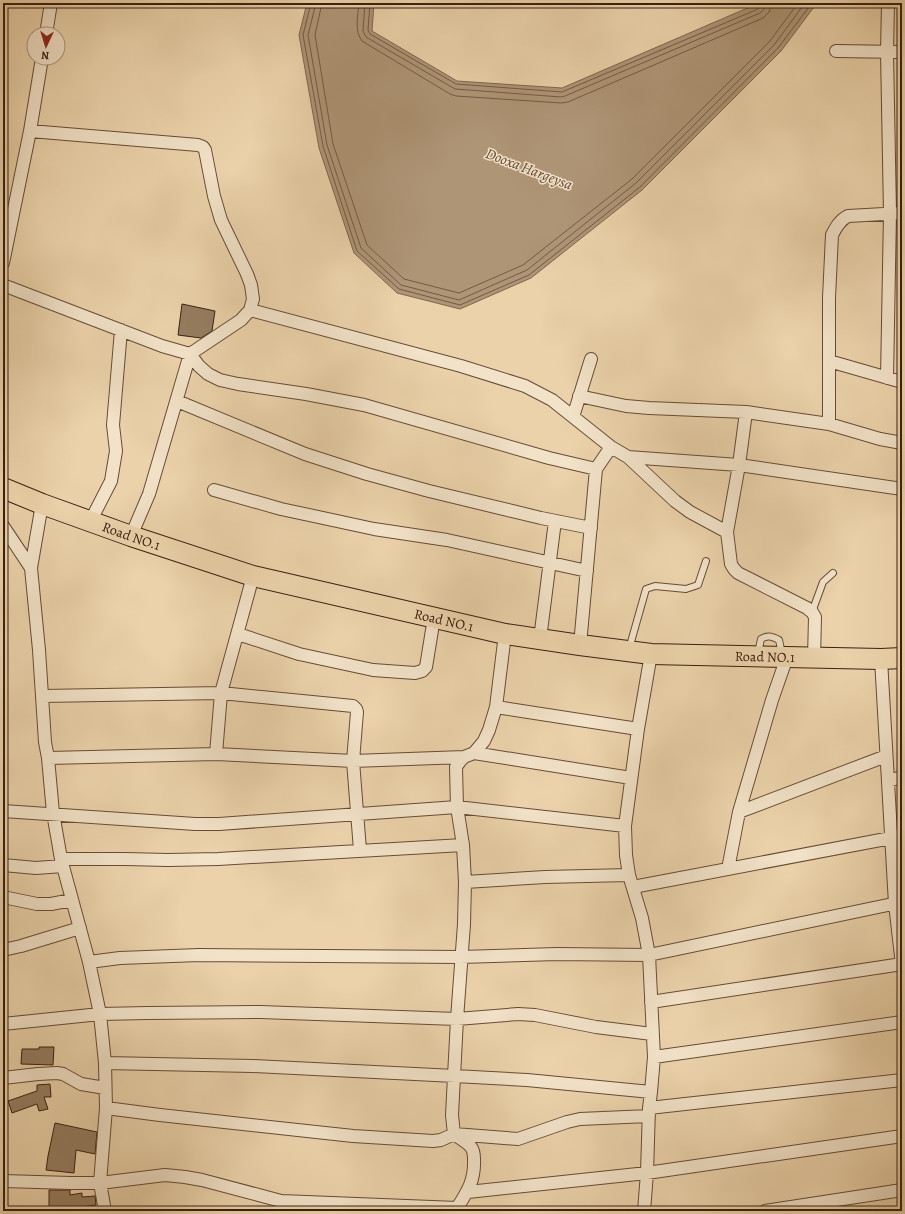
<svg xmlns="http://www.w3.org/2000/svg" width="905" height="1214" viewBox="0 0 905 1214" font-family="Alegreya,serif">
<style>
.water{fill:#ae9576;stroke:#7f664e}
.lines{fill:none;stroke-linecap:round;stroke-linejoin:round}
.shore{stroke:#745a44;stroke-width:1}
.building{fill:#967d61;stroke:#392011}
.service-casing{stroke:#664c37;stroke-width:8}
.minor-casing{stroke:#664c37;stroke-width:14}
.trunk-casing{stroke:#392011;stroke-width:22}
.service{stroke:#f2e2c8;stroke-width:6}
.minor{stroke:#f2e2c8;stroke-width:12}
.trunk{stroke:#ebd2aa;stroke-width:20}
.labels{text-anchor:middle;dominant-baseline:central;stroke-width:3;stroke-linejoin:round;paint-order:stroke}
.street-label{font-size:14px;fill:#392011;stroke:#f2e2c8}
.water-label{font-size:15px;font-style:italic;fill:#624934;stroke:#f2e2c8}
</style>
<rect width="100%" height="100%" fill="#ebd2aa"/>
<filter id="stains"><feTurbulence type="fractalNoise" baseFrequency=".005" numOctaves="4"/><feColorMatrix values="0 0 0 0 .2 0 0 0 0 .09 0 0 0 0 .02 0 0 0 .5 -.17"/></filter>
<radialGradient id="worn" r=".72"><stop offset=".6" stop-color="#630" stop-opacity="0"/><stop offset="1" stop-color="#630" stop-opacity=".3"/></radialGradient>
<path class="water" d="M 307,3 L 374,3 L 372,31 L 457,81 L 562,88 L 759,3 L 817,3 L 781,51 L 642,190 L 531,278 L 460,309 L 397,293 L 354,253 L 319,148 L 299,35 Z"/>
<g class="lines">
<path class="shore" d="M 311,3 L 303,35 L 323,146 L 357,251 L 399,289 L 460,305 L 529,275 L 640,187 L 778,48 L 812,3
M 316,3 L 308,35 L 327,145 L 361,248 L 401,285 L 459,300 L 527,270 L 636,183 L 774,45 L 805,3
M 322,3 L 315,35 L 333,144 L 367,245 L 404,279 L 459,293 L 523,265 L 632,179 L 770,41 L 798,3
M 359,3 C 358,15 354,31 362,41 L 450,94 L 456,96 L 561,103 L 568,102 L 763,18 L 769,12 L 772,3
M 365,3 L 363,31 L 366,37 L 455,89 L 561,97 L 565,96 L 760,13 L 764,9 L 766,3
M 370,3 L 368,30 L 370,34 L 456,84 L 562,92 L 758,9 L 760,7 L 760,3"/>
</g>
<path class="building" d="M 182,304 L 215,311 L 212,331 L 201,338 L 178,335 Z
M 39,1047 L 54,1047 L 53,1065 L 21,1064 L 22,1049 L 39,1049 Z
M 50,1084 L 51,1097 L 44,1097 L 48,1109 L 39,1111 L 37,1104 L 12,1113 L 8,1101 L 37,1091 L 37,1085 Z
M 55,1123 L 97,1132 L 95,1154 L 76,1150 L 74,1173 L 46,1170 L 48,1156 Z
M 49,1190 L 70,1190 L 70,1195 L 82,1193 L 82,1197 L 95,1196 L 96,1205 L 60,1210 L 59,1211 L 49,1211 Z"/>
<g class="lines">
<defs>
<path id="service" d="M 812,612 L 823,582 L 833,573
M 629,649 L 646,589 L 655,586 L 686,589 L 698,585 L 706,561
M 758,653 L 761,639 C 767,635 772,636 779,640 L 782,654"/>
<path id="minor" d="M 46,34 L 51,3
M 836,51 L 902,52
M 30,131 L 198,145 L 203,147 L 205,150 L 214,196 L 221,220 L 247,274 L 251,285 L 253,299 L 250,310 L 241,320 L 190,354 L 149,494 L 131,536
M 902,213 L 848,216 C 840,220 836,227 832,235 L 829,298 L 829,424 L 880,439 L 902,443
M 3,263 L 30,131 L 42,58
M 3,285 L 162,346 L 190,354 L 199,366 L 208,374 L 220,380 L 238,384 L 306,394 L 364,405 L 549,458 L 596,469
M 250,310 L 461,366 L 525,386 L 552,400 L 611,447 L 628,457 L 675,501 L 690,512 L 727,532
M 829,361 L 902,382
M 887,378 L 890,213 L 887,52 L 888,3
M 579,396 L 626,406 L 649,408 L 746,412 L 739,465 L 727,532 L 731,564 L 734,569 L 738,573 L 807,608 L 812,612 L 815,617 L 814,658
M 177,401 L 305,454 L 367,474 L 429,491 L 541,518 L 591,528
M 746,412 L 829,424
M 573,417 L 591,359
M 628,457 L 739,465 L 902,489
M 214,490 L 281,509 L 374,529 L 447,540 L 587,571
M 42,504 L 31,568 L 39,650 L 45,742 L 48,758 L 53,813 L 61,859 L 89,962 L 100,1014 L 105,1063 L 106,1108 L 100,1183 L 105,1211
M 90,522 L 111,481 L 116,451 L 113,425 L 121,330
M 3,526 L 31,568
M 238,634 L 299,654 L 373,670 L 415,673 L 422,671 L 426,667 L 434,618
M 540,639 L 555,521
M 580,645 L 596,469 L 611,447
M 881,659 L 895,904 L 902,965
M 42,696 L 221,693 L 353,706 L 356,709 L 357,712 L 353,761 L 360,850
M 496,707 L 638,729
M 474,753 L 631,778
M 216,754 L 221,693 L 253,576
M 48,758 L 216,754 L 353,761 L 464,757
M 888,781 L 902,777
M 3,811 L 195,824 L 219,824 L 457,807 L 625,826
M 739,812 L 886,756
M 61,859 L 125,859 L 168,860 L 218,859 L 463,845
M 3,865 L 36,868 L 63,866
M 728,869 L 739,812 L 772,700 L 787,657
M 465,882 L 545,877 L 629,875
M 633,887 L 891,838 L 902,837
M 3,897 L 37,904 L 51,904 L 72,900
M 3,950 L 21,946 L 80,928
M 89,962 L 120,958 L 199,955 L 461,957 L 557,954 L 649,955 L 902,902
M 651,1002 L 902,964
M 3,1024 L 100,1014 L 148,1013 L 260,1012 L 457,1019 L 518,1014 L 535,1015 L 596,1027 L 652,1034
M 654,1057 L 902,1022
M 105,1063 L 252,1066 L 455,1076 L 527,1080 L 651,1092
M 3,1078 L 38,1074 L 57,1073 L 63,1074 L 81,1084 L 105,1088
M 106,1108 L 160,1115 L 353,1136 L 433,1141 L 441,1140 L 454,1134 L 518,1139 L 567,1122 L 580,1119 L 649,1116
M 649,1108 L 902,1080
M 3,1181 L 71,1183 L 100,1183 L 165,1175 L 185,1177 L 202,1180 L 281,1201 L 457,1208
M 468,1192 L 647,1173 L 902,1136
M 457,1211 L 457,1208 C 468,1191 475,1180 474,1159 C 474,1155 474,1151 471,1147 C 467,1142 459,1138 454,1134 L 452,1115 L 457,1019 L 464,924 L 465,882 L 463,845 L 457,807 L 456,767 L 460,761 L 464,757 L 474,753 L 484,741 L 489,730 L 496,707 L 505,634
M 644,1211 L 647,1173 L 649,1108 L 651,1092 L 654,1057 L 649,955 L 642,918 L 629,875 L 626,855 L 625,826 L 638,729 L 651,654
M 765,1211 L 902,1190"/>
<g id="trunk">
<path id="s1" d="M 3,488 L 42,504 L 131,536 L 253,576 L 505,634 L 580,645 L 651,654 L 881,659 L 902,658"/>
</g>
</defs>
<use href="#service" class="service-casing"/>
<use href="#minor" class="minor-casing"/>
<use href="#trunk" class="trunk-casing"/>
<use href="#service" class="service"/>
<use href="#minor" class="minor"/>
<use href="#trunk" class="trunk"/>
</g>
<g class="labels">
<g class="street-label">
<text stroke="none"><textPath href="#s1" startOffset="137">Road NO.1</textPath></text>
<text stroke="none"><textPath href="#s1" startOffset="461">Road NO.1</textPath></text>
<text stroke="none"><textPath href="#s1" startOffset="785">Road NO.1</textPath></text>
</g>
<g class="water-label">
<text transform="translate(529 169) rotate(21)">Dooxa Hargeysa</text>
</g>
</g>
<rect width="905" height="1214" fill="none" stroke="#ebd2aa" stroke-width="16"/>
<rect x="4" y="4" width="897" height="1206" fill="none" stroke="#392011" stroke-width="2"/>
<rect x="8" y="8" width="889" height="1198" fill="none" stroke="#392011"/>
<g transform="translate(46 46) rotate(184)"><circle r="19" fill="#f2e2c8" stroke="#a8947f"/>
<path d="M0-3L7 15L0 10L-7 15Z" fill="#8f2418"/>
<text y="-6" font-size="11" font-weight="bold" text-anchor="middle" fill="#392011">N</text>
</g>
<rect width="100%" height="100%" filter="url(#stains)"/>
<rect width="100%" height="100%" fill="url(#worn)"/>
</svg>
